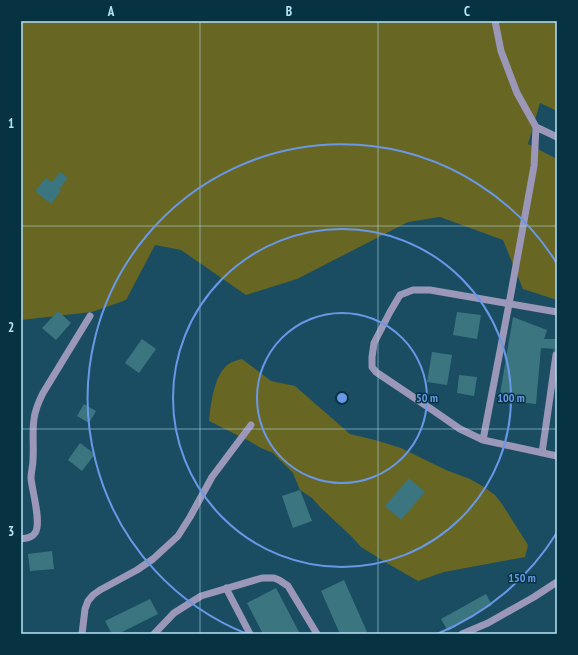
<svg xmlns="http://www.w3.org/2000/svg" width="578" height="655" viewBox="0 0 578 655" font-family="'PT Sans Narrow',sans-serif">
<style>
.green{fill:#676622}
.building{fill:#3b7680}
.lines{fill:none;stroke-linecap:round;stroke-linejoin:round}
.minor-tunnel{stroke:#326378;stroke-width:7;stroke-dasharray:7 3.5;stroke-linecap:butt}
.minor{stroke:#9a97b8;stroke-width:7}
.grid{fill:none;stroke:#b7e2f7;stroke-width:1;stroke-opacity:0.55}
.ring{fill:none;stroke:#6a98e8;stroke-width:2}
.centre{fill:#6a98e8;stroke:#073242;stroke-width:2}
.ring-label{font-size:12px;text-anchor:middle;font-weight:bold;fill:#6a98e8;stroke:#073242;stroke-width:3;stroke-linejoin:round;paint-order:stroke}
.neatline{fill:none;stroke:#b7e2f7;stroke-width:1.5}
.grid-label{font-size:13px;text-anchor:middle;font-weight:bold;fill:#b7e2f7}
</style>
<rect width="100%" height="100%" fill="#1a4d62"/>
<path class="green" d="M 21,21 L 557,21 L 557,111 L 540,103 L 528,144 L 557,159 L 557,300 L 523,289 L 503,240 L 440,217 L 408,222 L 297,279 L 246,295 L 181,250 L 155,245 L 126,300 L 92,312 L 21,320 Z
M 242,359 L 271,381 L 295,386 L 350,434 L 375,440 L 401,448 L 446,470 L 470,479 L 484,487 L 495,495 L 502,504 L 528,545 L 525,557 L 444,572 L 418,581 L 385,562 L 361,547 L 351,536 L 321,508 L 312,498 L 300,490 L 293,473 L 273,453 L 261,448 L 249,441 L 209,421 C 211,403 214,373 230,363 C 233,361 238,360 242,359 Z"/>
<path class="building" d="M 60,172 L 68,178 L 59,189 L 61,191 L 51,204 L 35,191 L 46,178 L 52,182 Z
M 58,311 L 71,323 L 56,340 L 42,328 Z
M 457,312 L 481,315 L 477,339 L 453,335 Z
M 513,317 L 547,330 L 544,339 L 557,339 L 557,349 L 541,348 L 536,404 L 499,400 Z
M 142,339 L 156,349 L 139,373 L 125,363 Z
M 432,352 L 452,355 L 447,385 L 427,382 Z
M 459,375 L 477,377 L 474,396 L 457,393 Z
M 84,404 L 96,411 L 89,423 L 77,416 Z
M 80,443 L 95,454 L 82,471 L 68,460 Z
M 409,478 L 425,492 L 401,520 L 385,506 Z
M 300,490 L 312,521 L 293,528 L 282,496 Z
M 52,551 L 54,569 L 30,571 L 28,554 Z
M 344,580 L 367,632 L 364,634 L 340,634 L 321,591 Z
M 276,588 L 300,634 L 263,634 L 247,603 Z
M 486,594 L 492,605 L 448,631 L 441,619 Z
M 150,599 L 158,614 L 118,634 L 112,634 L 105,621 Z"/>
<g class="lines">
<path class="minor-tunnel" d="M 556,355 L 557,349"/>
<path class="minor" d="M 536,127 L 557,137
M 557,312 L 430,290 L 413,290 L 400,295 L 390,312 L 374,343 L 372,357 L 372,367 L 376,372 L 434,411 L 460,429 L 483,440 L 557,456
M 483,440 L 509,304 L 534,166 L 536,127 L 517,93 L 501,51 L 495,21
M 542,453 L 556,355
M 21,539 C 26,538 32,538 35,533 C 42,523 32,491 31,478 C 31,472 33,466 33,460 C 34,446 32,433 34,419 C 35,410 39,401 43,393 L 90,316
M 226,588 L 250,634
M 82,634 L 85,609 L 88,601 L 93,595 L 100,590 L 137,570 L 153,559 L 178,536 L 190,517 L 212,477 L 251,425
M 154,634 L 174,613 L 201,596 L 262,578 L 274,578 L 279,580 L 288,586 L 317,634
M 462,634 L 488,623 L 534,597 L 557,582"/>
</g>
<path class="grid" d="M 200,21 L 200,634M 378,21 L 378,634M 21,226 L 557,226M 21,429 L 557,429"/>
<g class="ring">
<circle cx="342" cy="398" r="85"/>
<circle cx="342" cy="398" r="169"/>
<path d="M556 534A254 254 0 0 1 437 634M247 634A254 254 0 1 1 556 262"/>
</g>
<circle cx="342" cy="398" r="6" class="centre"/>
<g class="ring-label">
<text x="427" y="402">50 m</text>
<text x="511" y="402">100 m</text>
<text x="522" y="582">150 m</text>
</g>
<rect width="578" height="655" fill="none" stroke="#073242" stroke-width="44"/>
<rect x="22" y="22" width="534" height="611" class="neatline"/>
<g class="grid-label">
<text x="111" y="16">A</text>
<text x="289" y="16">B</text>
<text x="467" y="16">C</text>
<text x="11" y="128">1</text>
<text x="11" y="332">2</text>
<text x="11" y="536">3</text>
</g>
</svg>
